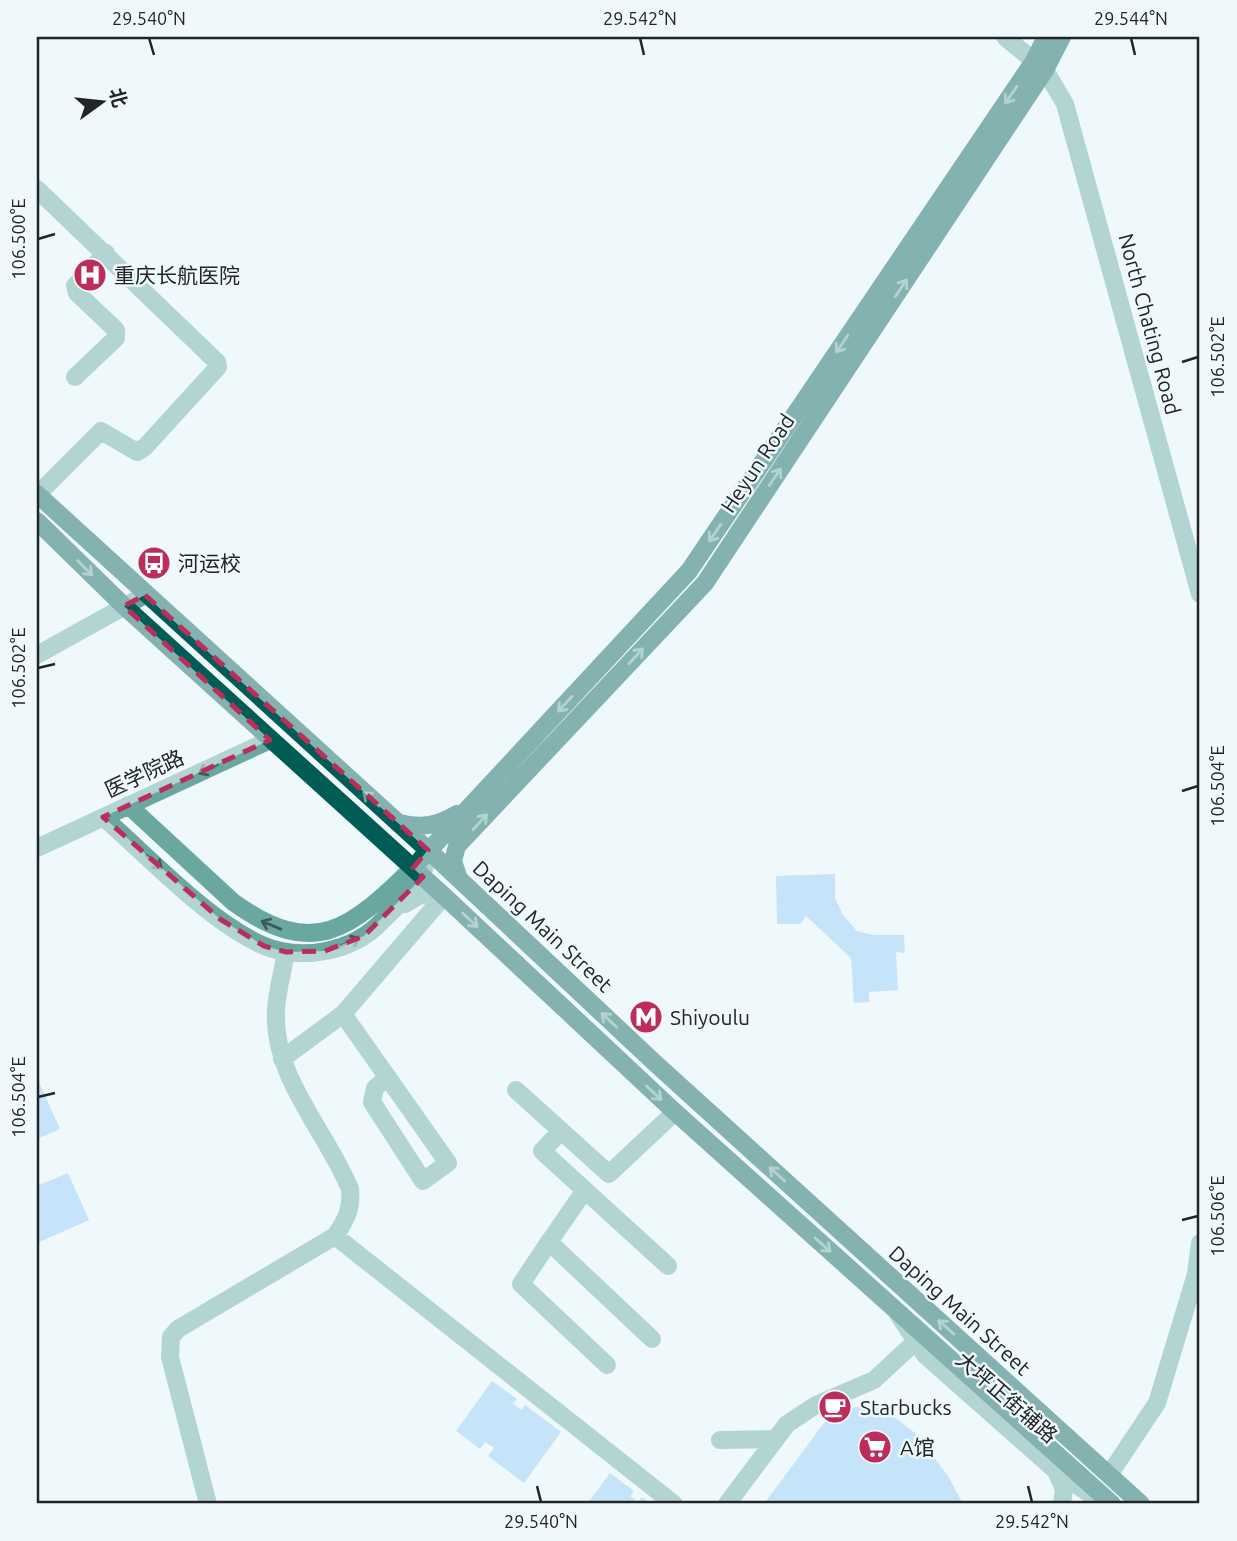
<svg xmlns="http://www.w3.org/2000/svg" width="1237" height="1541" viewBox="0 0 1237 1541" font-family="Ubuntu,'Noto Sans SC',sans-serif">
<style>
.building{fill:#92c7f6}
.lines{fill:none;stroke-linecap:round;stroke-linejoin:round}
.minor{stroke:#69a7a0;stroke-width:18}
.major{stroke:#005c55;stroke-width:18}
.oneway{stroke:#6ca3a0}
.oneway2{stroke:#3e5957}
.marked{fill:none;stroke:#bb2d5b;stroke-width:5;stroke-dasharray:14 9;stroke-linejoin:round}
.ticks{fill:none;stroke:#212526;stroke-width:2.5}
.labels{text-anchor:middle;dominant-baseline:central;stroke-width:5;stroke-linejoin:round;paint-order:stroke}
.poi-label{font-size:21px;fill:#212526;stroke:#eff9fc;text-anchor:start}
.street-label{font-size:21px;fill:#212526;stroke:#eff9fc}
.neatline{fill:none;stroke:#212526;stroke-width:2.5}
.ticks-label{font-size:18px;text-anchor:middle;fill:#212526}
</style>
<rect width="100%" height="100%" fill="#eff9fc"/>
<path class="building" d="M 835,874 L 835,898 L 843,915 L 857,931 L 873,935 L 904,935 L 905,953 L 896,952 L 898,990 L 869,992 L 869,1002 L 854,1003 L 851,958 L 806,916 L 800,924 L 777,924 L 776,876 Z
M 39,1082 L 60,1129 L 37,1139 L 37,1083 Z
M 68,1173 L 89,1220 L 37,1243 L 37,1186 Z
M 492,1381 L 517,1399 L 513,1404 L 522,1410 L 525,1405 L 561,1432 L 524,1483 L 488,1456 L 494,1448 L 485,1442 L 480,1449 L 456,1431 Z
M 876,1403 L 915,1433 L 948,1476 L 963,1504 L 764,1504 L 832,1412 Z
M 610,1473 L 634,1491 L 630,1496 L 638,1502 L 642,1497 L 651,1504 L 587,1504 Z"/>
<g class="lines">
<path class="minor" d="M 1005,37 L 1045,70 L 1065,104 L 1200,594
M 37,189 L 217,362 L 218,367 L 145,447 L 137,452 L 101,431 L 37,495
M 75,377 L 116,338 L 116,330 L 77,293 L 75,286 L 106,253
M 37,655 L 145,595
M 128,805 L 233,902 C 315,961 351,928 413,868
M 103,817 C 149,857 207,920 262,945 C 301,962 353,952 382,921 C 399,904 421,886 426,862
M 37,848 L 270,740
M 286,952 C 283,971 277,991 276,1010 C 272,1077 326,1130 350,1189 C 352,1209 346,1220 335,1236 L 674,1504
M 343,1014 L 448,1163 L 423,1181 L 372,1102 L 375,1088 L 388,1077
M 282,1059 L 343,1014 L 444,896 L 420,895 L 405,904
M 516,1090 L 609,1174 L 675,1112
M 561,1131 L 542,1151 L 668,1266
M 585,1190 L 549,1242 L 652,1339
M 549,1242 L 521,1284 L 607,1365
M 898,1314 L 925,1355 L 1054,1469 L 1100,1501
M 720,1440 L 775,1439
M 1056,1471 L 1064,1489 L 1062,1504
M 1109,1475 L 1157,1403 L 1196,1274 L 1200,1243
M 208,1504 L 170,1357 L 171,1337 L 178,1329 L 335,1236
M 727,1504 L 787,1424 L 816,1405 L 874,1380 L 915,1342"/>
<path class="major" d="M 37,494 L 428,850 L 656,1064 L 1141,1504
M 37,521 L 124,606 L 444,896 L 675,1112 L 1112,1504
M 397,822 C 420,829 437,826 457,814
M 421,859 L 689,571 L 1034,61 L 1046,37
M 459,879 L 453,861 L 457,846 L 705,583 L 1045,70 L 1062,37"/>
</g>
<defs><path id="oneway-shaft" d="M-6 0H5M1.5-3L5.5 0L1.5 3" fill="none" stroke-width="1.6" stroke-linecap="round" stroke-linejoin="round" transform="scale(1.75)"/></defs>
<g class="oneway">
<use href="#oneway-shaft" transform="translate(1011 95) rotate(124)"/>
<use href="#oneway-shaft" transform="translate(901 288) rotate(-56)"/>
<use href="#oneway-shaft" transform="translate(842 344) rotate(124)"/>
<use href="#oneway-shaft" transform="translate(775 477) rotate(-56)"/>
<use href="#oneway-shaft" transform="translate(715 533) rotate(124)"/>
<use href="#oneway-shaft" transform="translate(85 568) rotate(45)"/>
<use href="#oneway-shaft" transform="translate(636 656) rotate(-47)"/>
<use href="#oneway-shaft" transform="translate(565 704) rotate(133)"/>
<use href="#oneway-shaft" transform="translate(371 799) rotate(-138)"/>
<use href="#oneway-shaft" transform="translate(480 822) rotate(-47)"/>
<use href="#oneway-shaft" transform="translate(470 920) rotate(43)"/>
<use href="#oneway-shaft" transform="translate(609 1020) rotate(-137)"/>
<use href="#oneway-shaft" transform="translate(654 1093) rotate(43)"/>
<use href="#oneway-shaft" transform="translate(777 1174) rotate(-138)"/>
<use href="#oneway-shaft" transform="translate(823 1245) rotate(42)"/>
<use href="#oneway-shaft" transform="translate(946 1327) rotate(-138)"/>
</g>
<g class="oneway2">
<use href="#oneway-shaft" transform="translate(208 769) rotate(155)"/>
<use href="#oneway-shaft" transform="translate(154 862) rotate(41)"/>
<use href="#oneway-shaft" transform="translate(271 925) rotate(-157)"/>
<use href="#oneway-shaft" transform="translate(350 942) rotate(-23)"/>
</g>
<path d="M0 0H1237V1541H0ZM 145,595 L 428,850 L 413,868 L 423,877 L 364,936 L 325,951 L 286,952 L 264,946 L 220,919 L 103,817 L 270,740 L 124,606 Z" fill="#eff9fc" fill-opacity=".55" fill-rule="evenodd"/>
<path class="marked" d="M 145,595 L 428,850 L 413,868 L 423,877 L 364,936 L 325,951 L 286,952 L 264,946 L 220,919 L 103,817 L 270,740 L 124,606 Z"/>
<path class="ticks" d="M 149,38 L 154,55M 640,38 L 644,55M 1131,38 L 1135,55M 38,239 L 55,234M 1182,362 L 1198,357M 38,668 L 55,664M 1182,791 L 1198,786M 38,1097 L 55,1093M 1182,1220 L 1198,1216M 537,1486 L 541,1502M 1028,1486 L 1032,1502"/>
<defs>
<symbol id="hospital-disc" viewBox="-11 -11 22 22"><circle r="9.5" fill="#bb2d5b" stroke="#eff9fc"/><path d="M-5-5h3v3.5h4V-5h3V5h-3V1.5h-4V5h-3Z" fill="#fff"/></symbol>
<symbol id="bus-disc" viewBox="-11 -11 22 22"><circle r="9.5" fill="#bb2d5b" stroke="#eff9fc"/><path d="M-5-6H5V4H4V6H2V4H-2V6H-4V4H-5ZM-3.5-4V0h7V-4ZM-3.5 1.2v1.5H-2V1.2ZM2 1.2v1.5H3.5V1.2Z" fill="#fff"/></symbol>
<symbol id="metro-disc" viewBox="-11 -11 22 22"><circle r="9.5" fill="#bb2d5b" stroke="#eff9fc"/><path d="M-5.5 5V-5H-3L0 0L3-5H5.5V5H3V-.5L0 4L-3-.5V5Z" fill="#fff"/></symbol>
<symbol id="cafe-disc" viewBox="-11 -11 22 22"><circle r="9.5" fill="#bb2d5b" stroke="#eff9fc"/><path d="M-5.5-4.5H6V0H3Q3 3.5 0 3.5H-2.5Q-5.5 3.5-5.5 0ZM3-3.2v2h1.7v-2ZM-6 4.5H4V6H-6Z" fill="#fff"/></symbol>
<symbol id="supermarket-disc" viewBox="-11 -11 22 22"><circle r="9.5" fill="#bb2d5b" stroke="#eff9fc"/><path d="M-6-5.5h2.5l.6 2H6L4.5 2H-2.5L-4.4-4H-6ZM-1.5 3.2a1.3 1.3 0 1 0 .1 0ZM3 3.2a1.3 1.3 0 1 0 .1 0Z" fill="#fff"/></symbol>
</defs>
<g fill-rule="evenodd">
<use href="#hospital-disc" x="71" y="256" width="38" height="38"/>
<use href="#bus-disc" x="135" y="544" width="38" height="38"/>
<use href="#metro-disc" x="627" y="998" width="38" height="38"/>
<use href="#cafe-disc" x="816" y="1388" width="38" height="38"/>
<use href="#supermarket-disc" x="856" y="1428" width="38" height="38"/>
</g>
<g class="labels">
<g class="poi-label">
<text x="114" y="275">重庆长航医院</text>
<text x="178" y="563">河运校</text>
<text x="670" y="1017">Shiyoulu</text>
<text x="860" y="1407">Starbucks</text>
<text x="900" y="1447">A馆</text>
</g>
<g class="street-label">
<text transform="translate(1150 324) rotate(75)">North Chating Road</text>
<text transform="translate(757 463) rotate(-56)">Heyun Road</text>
<text transform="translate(144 773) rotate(-25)">医学院路</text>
<text transform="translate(543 926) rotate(43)">Daping Main Street</text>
<text transform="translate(960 1310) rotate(42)">Daping Main Street</text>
<text transform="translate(1007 1397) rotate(41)">大坪正街辅路</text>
</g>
</g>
<rect width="1237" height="1541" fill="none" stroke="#eff9fc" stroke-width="77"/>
<g transform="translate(102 102) rotate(75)" stroke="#eff9fc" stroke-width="5" paint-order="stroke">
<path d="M0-5L12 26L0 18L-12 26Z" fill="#212526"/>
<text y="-10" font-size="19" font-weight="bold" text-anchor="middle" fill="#212526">北</text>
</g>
<rect x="38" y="38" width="1160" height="1464" class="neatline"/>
<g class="ticks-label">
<text x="149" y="25">29.540°N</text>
<text x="640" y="25">29.542°N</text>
<text x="1131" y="25">29.544°N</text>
<text transform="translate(19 239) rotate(-90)" y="6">106.500°E</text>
<text transform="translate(1218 357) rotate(-90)" y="6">106.502°E</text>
<text transform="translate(19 668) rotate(-90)" y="6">106.502°E</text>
<text transform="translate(1218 786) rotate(-90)" y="6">106.504°E</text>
<text transform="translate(19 1097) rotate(-90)" y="6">106.504°E</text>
<text transform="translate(1218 1216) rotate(-90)" y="6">106.506°E</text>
<text x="541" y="1528">29.540°N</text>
<text x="1032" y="1528">29.542°N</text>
</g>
</svg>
